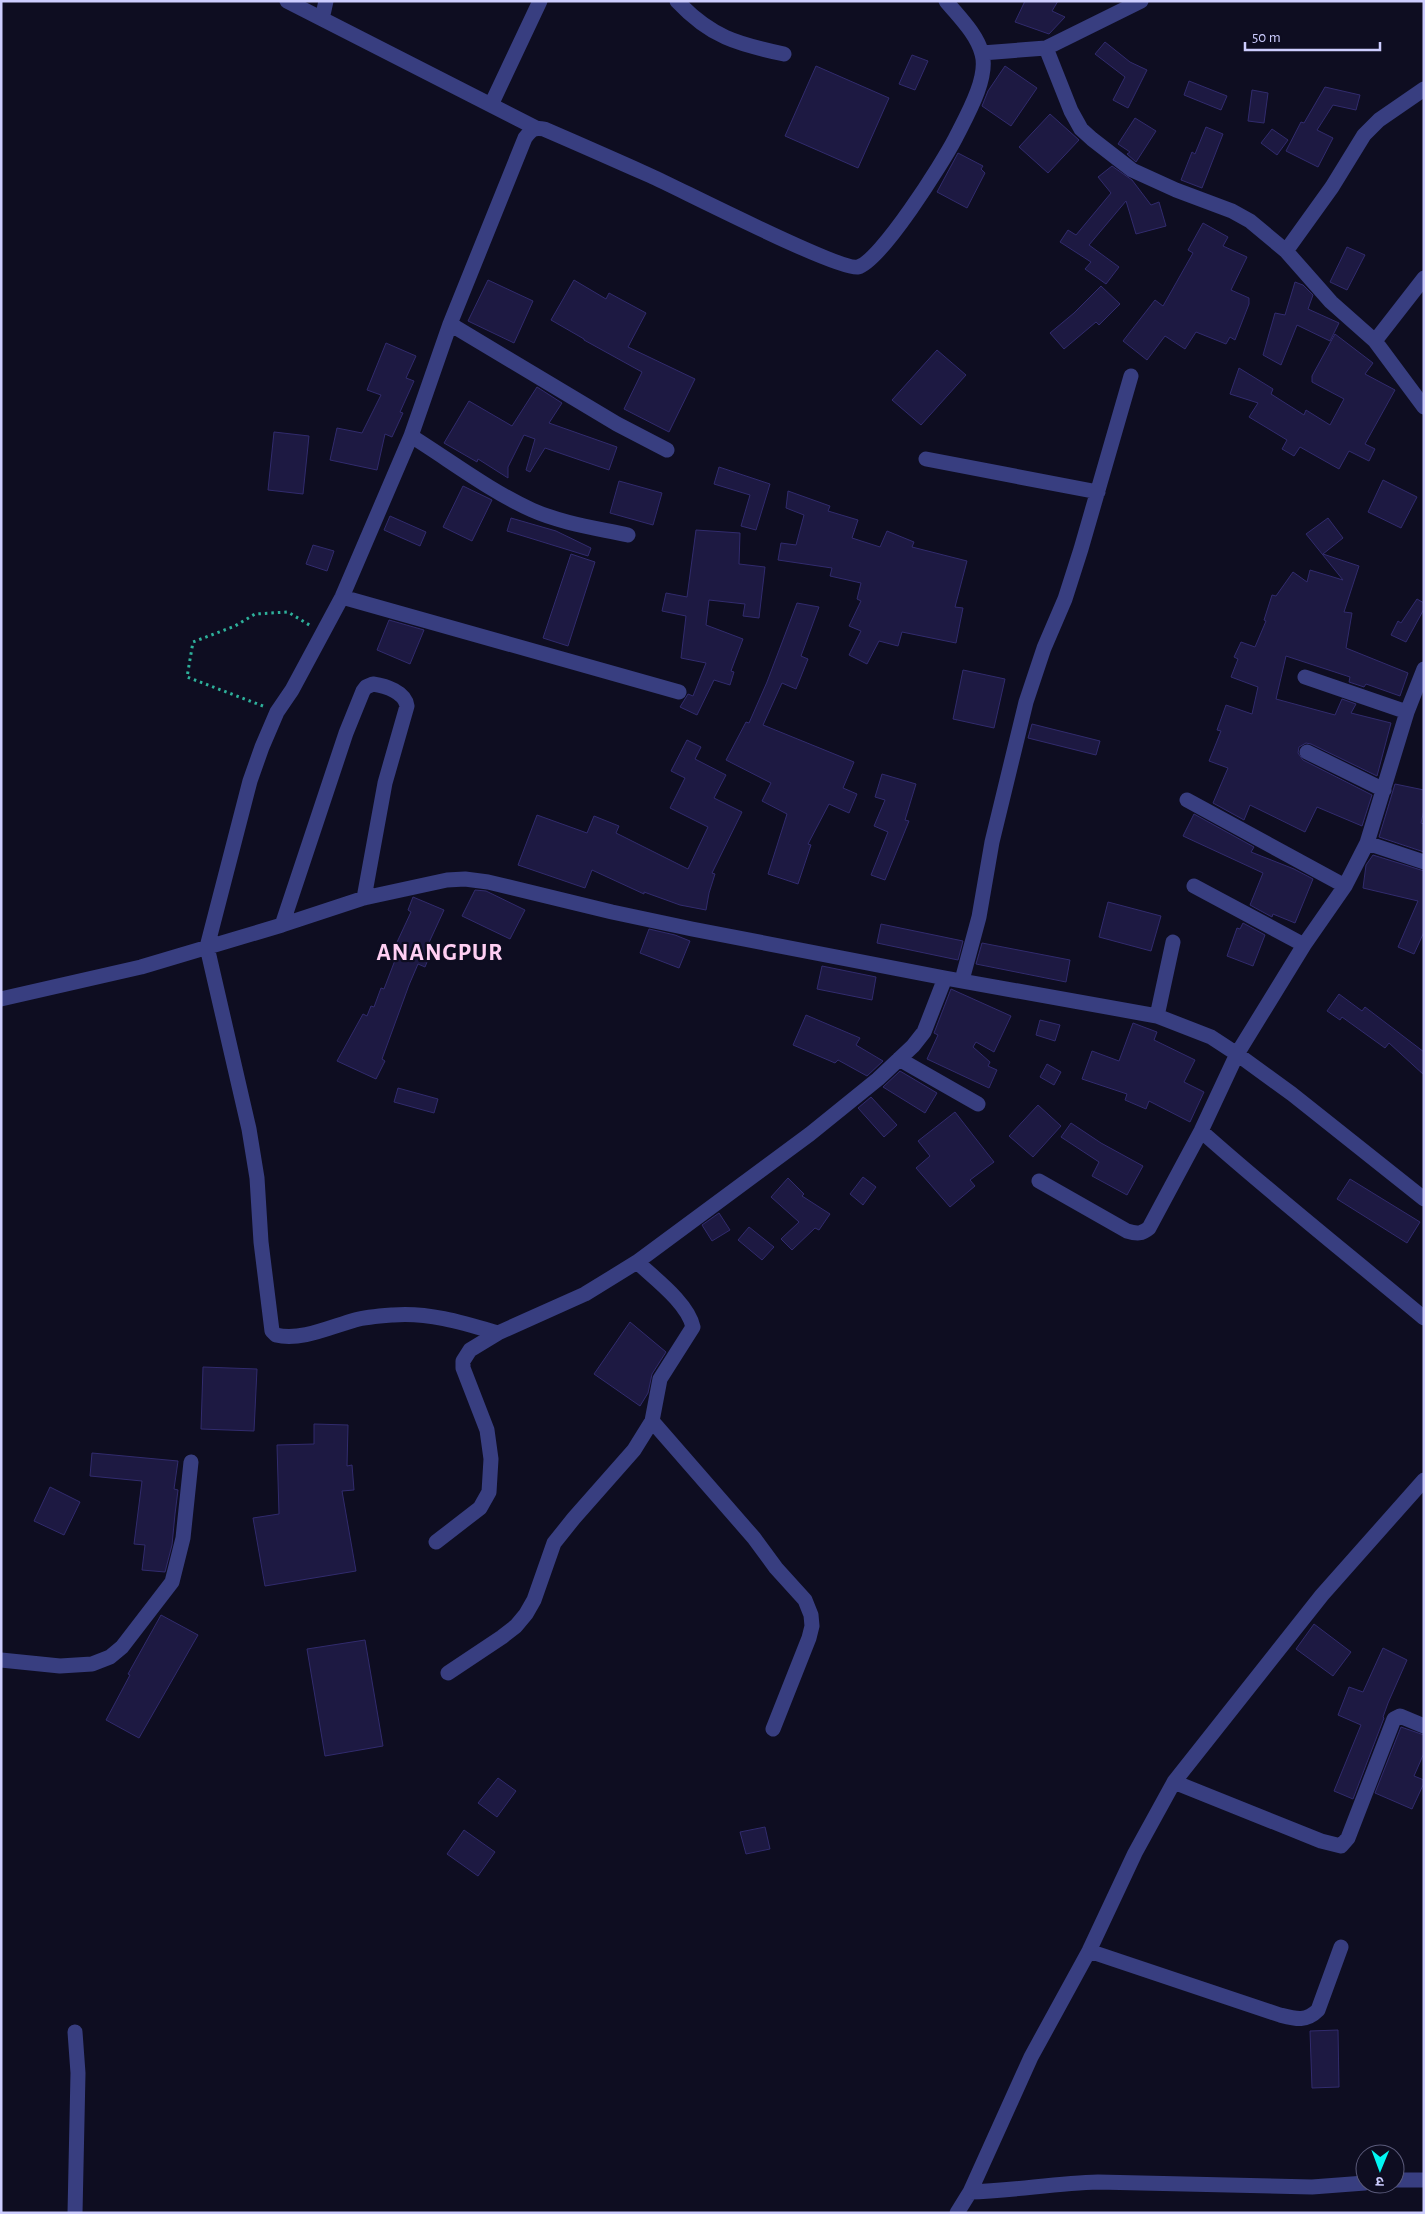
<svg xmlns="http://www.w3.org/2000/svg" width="1425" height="2214" viewBox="0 0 1425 2214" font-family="'Alegreya Sans','Noto Sans Devanagari',sans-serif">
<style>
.building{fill:#1d1942;stroke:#312b6d}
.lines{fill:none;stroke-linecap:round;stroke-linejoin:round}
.path{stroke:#2eb19b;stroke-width:3;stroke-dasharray:2.5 4;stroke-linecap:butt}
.street{stroke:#383e80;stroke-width:15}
.labels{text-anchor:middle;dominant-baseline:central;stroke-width:4.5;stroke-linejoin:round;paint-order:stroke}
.district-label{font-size:24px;font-weight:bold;letter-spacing:1px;fill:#ffcff3;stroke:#0e0d21}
</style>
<rect width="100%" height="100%" fill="#0e0d21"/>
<path class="building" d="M 1025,1 L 1058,1 L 1052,11 L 1065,17 L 1049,34 L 1015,22 Z
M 1105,42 L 1130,62 L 1147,70 L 1128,108 L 1113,100 L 1125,77 L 1095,54 Z
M 912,55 L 928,61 L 915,90 L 899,84 Z
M 816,66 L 889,98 L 858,168 L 785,136 Z
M 1005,66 L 1037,88 L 1011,126 L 982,106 L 988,91 Z
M 1189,81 L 1227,96 L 1221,110 L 1184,95 Z
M 1325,87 L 1360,95 L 1356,110 L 1333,105 L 1317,130 L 1333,138 L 1318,167 L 1286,151 L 1301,122 L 1304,123 Z
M 1252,90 L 1268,93 L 1264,123 L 1248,121 Z
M 1050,114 L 1079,140 L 1048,173 L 1019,147 Z
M 1135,118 L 1156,131 L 1136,162 L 1127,154 L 1130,152 L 1118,144 Z
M 1206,127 L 1223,134 L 1202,188 L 1181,180 L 1192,152 L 1195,154 Z
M 1272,129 L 1288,140 L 1277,155 L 1261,143 Z
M 958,153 L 983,166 L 981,169 L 985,173 L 967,208 L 937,192 Z
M 1112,166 L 1132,180 L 1151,205 L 1159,202 L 1166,226 L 1136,234 L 1126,201 L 1089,245 L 1119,267 L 1106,284 L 1085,269 L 1091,262 L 1060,242 L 1068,230 L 1076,235 L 1111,193 L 1098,177 Z
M 1203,223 L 1228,237 L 1223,246 L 1247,257 L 1231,290 L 1249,298 L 1249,304 L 1235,340 L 1230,337 L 1226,344 L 1196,332 L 1185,349 L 1165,336 L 1147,360 L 1123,341 L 1155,300 L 1163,306 L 1193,253 L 1188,250 Z
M 1347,247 L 1365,255 L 1347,290 L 1330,282 Z
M 488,280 L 533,301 L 514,343 L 468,321 Z
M 574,280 L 606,299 L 609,293 L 646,313 L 628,347 L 695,379 L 669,432 L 624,409 L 642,372 L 584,340 L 584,339 L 551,320 Z
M 1295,282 L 1303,285 L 1313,295 L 1308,309 L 1339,323 L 1330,341 L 1297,325 L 1281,365 L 1263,355 L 1275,313 L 1285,315 Z
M 1101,286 L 1120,304 L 1099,325 L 1096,322 L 1064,349 L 1050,333 L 1074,313 Z
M 1335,334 L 1373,363 L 1365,374 L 1395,390 L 1365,444 L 1375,449 L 1369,461 L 1349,451 L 1339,469 L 1300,447 L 1294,456 L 1282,449 L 1287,440 L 1249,417 L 1258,403 L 1230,394 L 1239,368 L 1273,389 L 1271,394 L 1304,415 L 1306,410 L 1330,425 L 1344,399 L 1312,382 L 1312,376 Z
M 386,343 L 416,356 L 406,378 L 414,381 L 400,412 L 403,413 L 392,437 L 385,434 L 377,470 L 330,460 L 337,428 L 362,433 L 381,395 L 367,390 Z
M 937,350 L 966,375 L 921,425 L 892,400 Z
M 537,387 L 562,403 L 549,423 L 617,447 L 609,470 L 545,448 L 530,472 L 526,470 L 535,439 L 524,435 L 508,467 L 508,478 L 478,459 L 477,462 L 444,443 L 469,401 L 512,426 Z
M 274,432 L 309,436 L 303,494 L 268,490 Z
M 719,467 L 770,484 L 756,530 L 741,526 L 750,495 L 714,484 Z
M 1383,480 L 1417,497 L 1401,528 L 1368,512 Z
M 619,481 L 662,493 L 653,525 L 610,513 Z
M 463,486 L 492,500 L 472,541 L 443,527 Z
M 788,491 L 830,506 L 828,511 L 858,520 L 852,538 L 880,547 L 887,531 L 914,542 L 912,547 L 967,561 L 955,607 L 963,608 L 956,643 L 902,632 L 898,646 L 879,641 L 867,664 L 849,655 L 861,631 L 849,626 L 861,601 L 857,599 L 861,583 L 830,576 L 832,568 L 778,560 L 781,543 L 796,545 L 804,515 L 786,508 Z
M 390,516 L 426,532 L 420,546 L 384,530 Z
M 511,518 L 556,531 L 591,548 L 588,556 L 507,531 Z
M 1328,518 L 1343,538 L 1323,554 L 1359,566 L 1344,612 L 1352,613 L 1346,648 L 1408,673 L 1400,696 L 1366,684 L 1364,687 L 1349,682 L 1350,677 L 1286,656 L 1276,699 L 1335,715 L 1342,699 L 1356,704 L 1351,713 L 1391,723 L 1377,776 L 1311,744 L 1306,743 L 1299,747 L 1298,753 L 1303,760 L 1372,795 L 1362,826 L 1317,807 L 1305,832 L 1250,805 L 1244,820 L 1213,803 L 1228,768 L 1209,761 L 1221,731 L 1217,730 L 1226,705 L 1252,714 L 1258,687 L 1231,677 L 1238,659 L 1234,657 L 1241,642 L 1255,647 L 1266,621 L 1264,620 L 1272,595 L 1276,596 L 1293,572 L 1307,582 L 1310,570 L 1343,580 L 1306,534 Z
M 696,530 L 740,533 L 739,564 L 765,567 L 759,618 L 743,616 L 745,604 L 709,600 L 706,625 L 743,639 L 731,671 L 734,672 L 730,685 L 714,680 L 697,715 L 680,707 L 688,694 L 693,696 L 706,663 L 681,658 L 686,616 L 662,611 L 666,593 L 687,597 Z
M 313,545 L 334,551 L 327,571 L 306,564 Z
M 571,554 L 595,562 L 568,646 L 543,638 Z
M 1417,599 L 1424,603 L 1424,609 L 1406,642 L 1391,635 L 1398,621 L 1401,623 Z
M 797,603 L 819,607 L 801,656 L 808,659 L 796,689 L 782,683 L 763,725 L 854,762 L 843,788 L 857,794 L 849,813 L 829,804 L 808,844 L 811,845 L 798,884 L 768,874 L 787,814 L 762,801 L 771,783 L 726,760 L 746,722 L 749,723 L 767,682 Z
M 389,620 L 424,630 L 410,664 L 377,650 Z
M 963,670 L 1005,679 L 994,728 L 953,719 Z
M 1032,724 L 1100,741 L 1096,755 L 1028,738 Z
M 687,740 L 701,747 L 695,759 L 726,775 L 714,798 L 742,812 L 712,873 L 715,874 L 709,893 L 706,910 L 680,905 L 644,892 L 644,894 L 592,870 L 585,888 L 518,865 L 537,815 L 587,833 L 594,816 L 619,826 L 616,833 L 688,869 L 708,827 L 670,808 L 685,778 L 671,771 Z
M 882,774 L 916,784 L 905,820 L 909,821 L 885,880 L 871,875 L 888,832 L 874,826 L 885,800 L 875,797 Z
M 1395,784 L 1424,790 L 1424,810 L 1421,823 L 1424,824 L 1424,852 L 1379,837 Z
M 1194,814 L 1254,847 L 1251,852 L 1294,869 L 1313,879 L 1295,923 L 1273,914 L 1272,917 L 1250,905 L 1263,873 L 1183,836 Z
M 1373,855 L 1424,871 L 1424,932 L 1414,954 L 1398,947 L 1418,901 L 1363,888 L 1366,865 Z
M 475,890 L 486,891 L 525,910 L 510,939 L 462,916 Z
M 413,897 L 444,910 L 426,949 L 431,952 L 425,967 L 418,964 L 409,985 L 382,1059 L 385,1061 L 376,1079 L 337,1061 L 363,1014 L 367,1016 L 371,1006 L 374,1007 L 381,988 L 384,989 L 397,955 L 392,953 L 411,912 L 408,910 Z
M 1108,902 L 1161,916 L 1151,951 L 1099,937 Z
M 1243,923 L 1265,935 L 1253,966 L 1227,956 L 1237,928 L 1240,929 Z
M 881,924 L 963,941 L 958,960 L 877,943 Z
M 649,929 L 675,935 L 690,941 L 679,968 L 640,953 Z
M 982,943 L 1070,960 L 1066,982 L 976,964 Z
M 822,966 L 876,977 L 872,1000 L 817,989 Z
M 951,989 L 1011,1016 L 994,1052 L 976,1042 L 973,1047 L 990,1062 L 988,1066 L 997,1070 L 989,1088 L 927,1059 L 938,1035 L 934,1033 Z
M 1339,994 L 1362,1011 L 1365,1007 L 1424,1052 L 1424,1075 L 1389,1043 L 1385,1048 L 1342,1017 L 1340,1020 L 1327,1011 Z
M 806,1015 L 860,1038 L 856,1045 L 883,1061 L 867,1076 L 838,1060 L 835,1063 L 793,1045 Z
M 1040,1020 L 1060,1025 L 1055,1041 L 1036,1035 Z
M 1133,1023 L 1157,1032 L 1154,1040 L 1195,1060 L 1184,1082 L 1204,1092 L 1190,1122 L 1149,1101 L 1146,1109 L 1125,1100 L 1127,1094 L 1082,1079 L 1092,1051 L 1119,1061 Z
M 1047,1064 L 1061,1072 L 1054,1085 L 1040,1077 Z
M 900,1071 L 937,1093 L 925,1113 L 883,1087 Z
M 398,1088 L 438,1099 L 434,1113 L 394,1102 Z
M 871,1097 L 897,1125 L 884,1137 L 858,1108 Z
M 1038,1105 L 1061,1126 L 1033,1157 L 1009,1136 Z
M 955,1112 L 994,1162 L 970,1180 L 975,1186 L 950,1207 L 916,1168 L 930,1156 L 918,1141 Z
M 1071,1123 L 1101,1143 L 1143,1166 L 1127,1195 L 1092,1176 L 1099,1162 L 1061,1137 Z
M 863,1177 L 876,1187 L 863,1205 L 850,1194 Z
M 788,1178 L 804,1194 L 802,1196 L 830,1214 L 819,1230 L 815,1228 L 792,1250 L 781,1239 L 799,1222 L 771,1197 Z
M 1350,1179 L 1420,1222 L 1407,1243 L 1337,1199 Z
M 719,1213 L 730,1230 L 712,1241 L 702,1225 Z
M 749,1227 L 774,1247 L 762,1260 L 738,1240 Z
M 630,1322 L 666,1352 L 652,1374 L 648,1393 L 640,1406 L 594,1374 Z
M 203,1367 L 257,1369 L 254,1431 L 201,1429 Z
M 314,1424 L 348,1425 L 347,1466 L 352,1465 L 354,1490 L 342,1491 L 356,1571 L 265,1586 L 253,1518 L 279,1514 L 277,1445 L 314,1444 Z
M 92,1453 L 178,1461 L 174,1489 L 178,1490 L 175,1514 L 172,1545 L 165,1572 L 142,1570 L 145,1545 L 134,1544 L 142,1481 L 90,1476 Z
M 50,1487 L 80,1502 L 64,1535 L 34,1521 Z
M 161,1615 L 198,1635 L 139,1738 L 106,1720 L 130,1675 L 128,1674 Z
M 1314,1624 L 1351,1652 L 1333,1676 L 1296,1649 Z
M 365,1640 L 383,1746 L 325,1756 L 307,1649 Z
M 1383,1648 L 1407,1660 L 1388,1703 L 1383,1717 L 1384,1718 L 1353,1799 L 1334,1791 L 1361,1725 L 1338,1715 L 1349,1687 L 1363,1692 Z
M 1401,1727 L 1424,1735 L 1424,1753 L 1414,1776 L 1424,1780 L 1424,1783 L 1412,1809 L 1375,1793 Z
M 498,1778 L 516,1791 L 497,1817 L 478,1803 Z
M 765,1827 L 770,1849 L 746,1854 L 740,1832 Z
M 464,1830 L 495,1852 L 478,1876 L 447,1854 Z
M 1338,2030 L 1339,2087 L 1312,2088 L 1310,2031 Z"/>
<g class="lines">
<path class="path" d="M 263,706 L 187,677 L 193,642 L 235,626 L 255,614 L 288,612 L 311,626"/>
<path class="street" d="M 287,1 L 536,128
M 677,1 C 711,37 737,44 784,54
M 322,19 L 326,1
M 1046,48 L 1071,111 L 1081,129 L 1092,139 L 1132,170 L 1176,190 L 1232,211 L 1250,221 L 1286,251 L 1331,302 L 1375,341 L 1424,407
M 982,53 L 1046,48 L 1141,1
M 491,105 L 540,1
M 1286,251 L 1332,187 L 1364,135 L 1379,120 L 1424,89
M 450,324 L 617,424 L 667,450
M 1375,341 L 1424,278
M 411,436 C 451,461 490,491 532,510 C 561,523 596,528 628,535
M 926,459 L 1098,492
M 342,597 L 679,692
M 1305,677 L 1407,712
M 1307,752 L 1384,790
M 1187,800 L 1345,886
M 1367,843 L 1424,862
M 1194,886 L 1304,945
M 282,925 L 346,733 L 363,691 L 366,687 L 373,684 C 386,686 405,692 407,706 L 385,783 L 364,898
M 962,980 L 979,917 L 992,842 L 1026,702 L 1044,648 L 1065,599 L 1081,549 L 1131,376
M 1,999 L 141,967 L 282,925 L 364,898 L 447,880 L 465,879 L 488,882 L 612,912 L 692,929 L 945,978 L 1157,1016 L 1211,1037 L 1237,1054 L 1292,1094 L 1424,1199
M 1157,1016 L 1173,942
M 899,1059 L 978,1104
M 1201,1131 C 1274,1196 1350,1256 1424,1318
M 1039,1181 L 1127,1231 C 1137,1234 1142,1234 1149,1228 L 1201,1131 L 1237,1054 L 1304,945 L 1345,886 L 1367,843 L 1407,712 L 1424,669
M 498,1333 C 464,1323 429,1312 393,1315 C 380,1316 366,1317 355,1320 C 330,1327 301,1341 276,1335 L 272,1331 L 261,1242 L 257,1178 L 249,1129 L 207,947 L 250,781 L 262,747 L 277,712 L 292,690 L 342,597 L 411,436 L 450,324 L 525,138 C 531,130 534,127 544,129 C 579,144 615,160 651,176 C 680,189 839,271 858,267 C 881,261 943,162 955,139 C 966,117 989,78 982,54 C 977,34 959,17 946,1
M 652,1421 L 754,1538 L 776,1568 L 805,1600 L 811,1615 L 812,1626 L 809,1638 L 773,1729
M 436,1542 L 480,1508 L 489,1492 L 491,1459 L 487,1430 L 463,1368 L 463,1361 L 470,1350 L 498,1333 L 585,1294 L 637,1262 L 810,1134 L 878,1079 L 913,1046 L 924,1032 L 945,978
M 1,1660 L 60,1666 L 92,1664 L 110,1657 L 122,1647 L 172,1582 L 183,1538 L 191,1462
M 448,1673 L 502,1637 L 516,1626 L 526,1614 L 534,1600 L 554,1543 L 574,1518 L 634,1450 L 652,1421 L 660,1379 L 693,1327 C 688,1303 654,1278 637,1262
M 1174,1782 L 1321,1841 L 1341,1846 L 1348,1838 L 1394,1719 L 1400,1716 L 1424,1726
M 1089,1951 L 1280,2015 C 1296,2019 1306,2022 1318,2010 L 1341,1947
M 75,2032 L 78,2073 L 75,2213
M 1395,2180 L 1424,2180
M 970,2192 C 1013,2191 1055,2183 1098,2182 L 1312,2187 L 1365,2183
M 957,2213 L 970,2192 L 1031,2057 L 1089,1951 L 1135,1853 L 1174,1782 L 1322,1595 L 1424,1480"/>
</g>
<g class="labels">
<g class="district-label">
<text x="440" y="953">ANANGPUR</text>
</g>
</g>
<rect width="1425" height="2214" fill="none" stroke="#cdcdff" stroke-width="5"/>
<g transform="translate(1380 2169) rotate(181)"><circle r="24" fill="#0e0d21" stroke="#5a5a7a"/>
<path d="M0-4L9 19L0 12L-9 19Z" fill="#02f6f3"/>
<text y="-8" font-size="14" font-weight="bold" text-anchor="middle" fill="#cdcdff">उ</text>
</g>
<path d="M1245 42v8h135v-8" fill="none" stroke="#cdcdff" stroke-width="2.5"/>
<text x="1252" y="42" font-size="15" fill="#cdcdff" stroke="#0e0d21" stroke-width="4" paint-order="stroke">50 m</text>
</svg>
